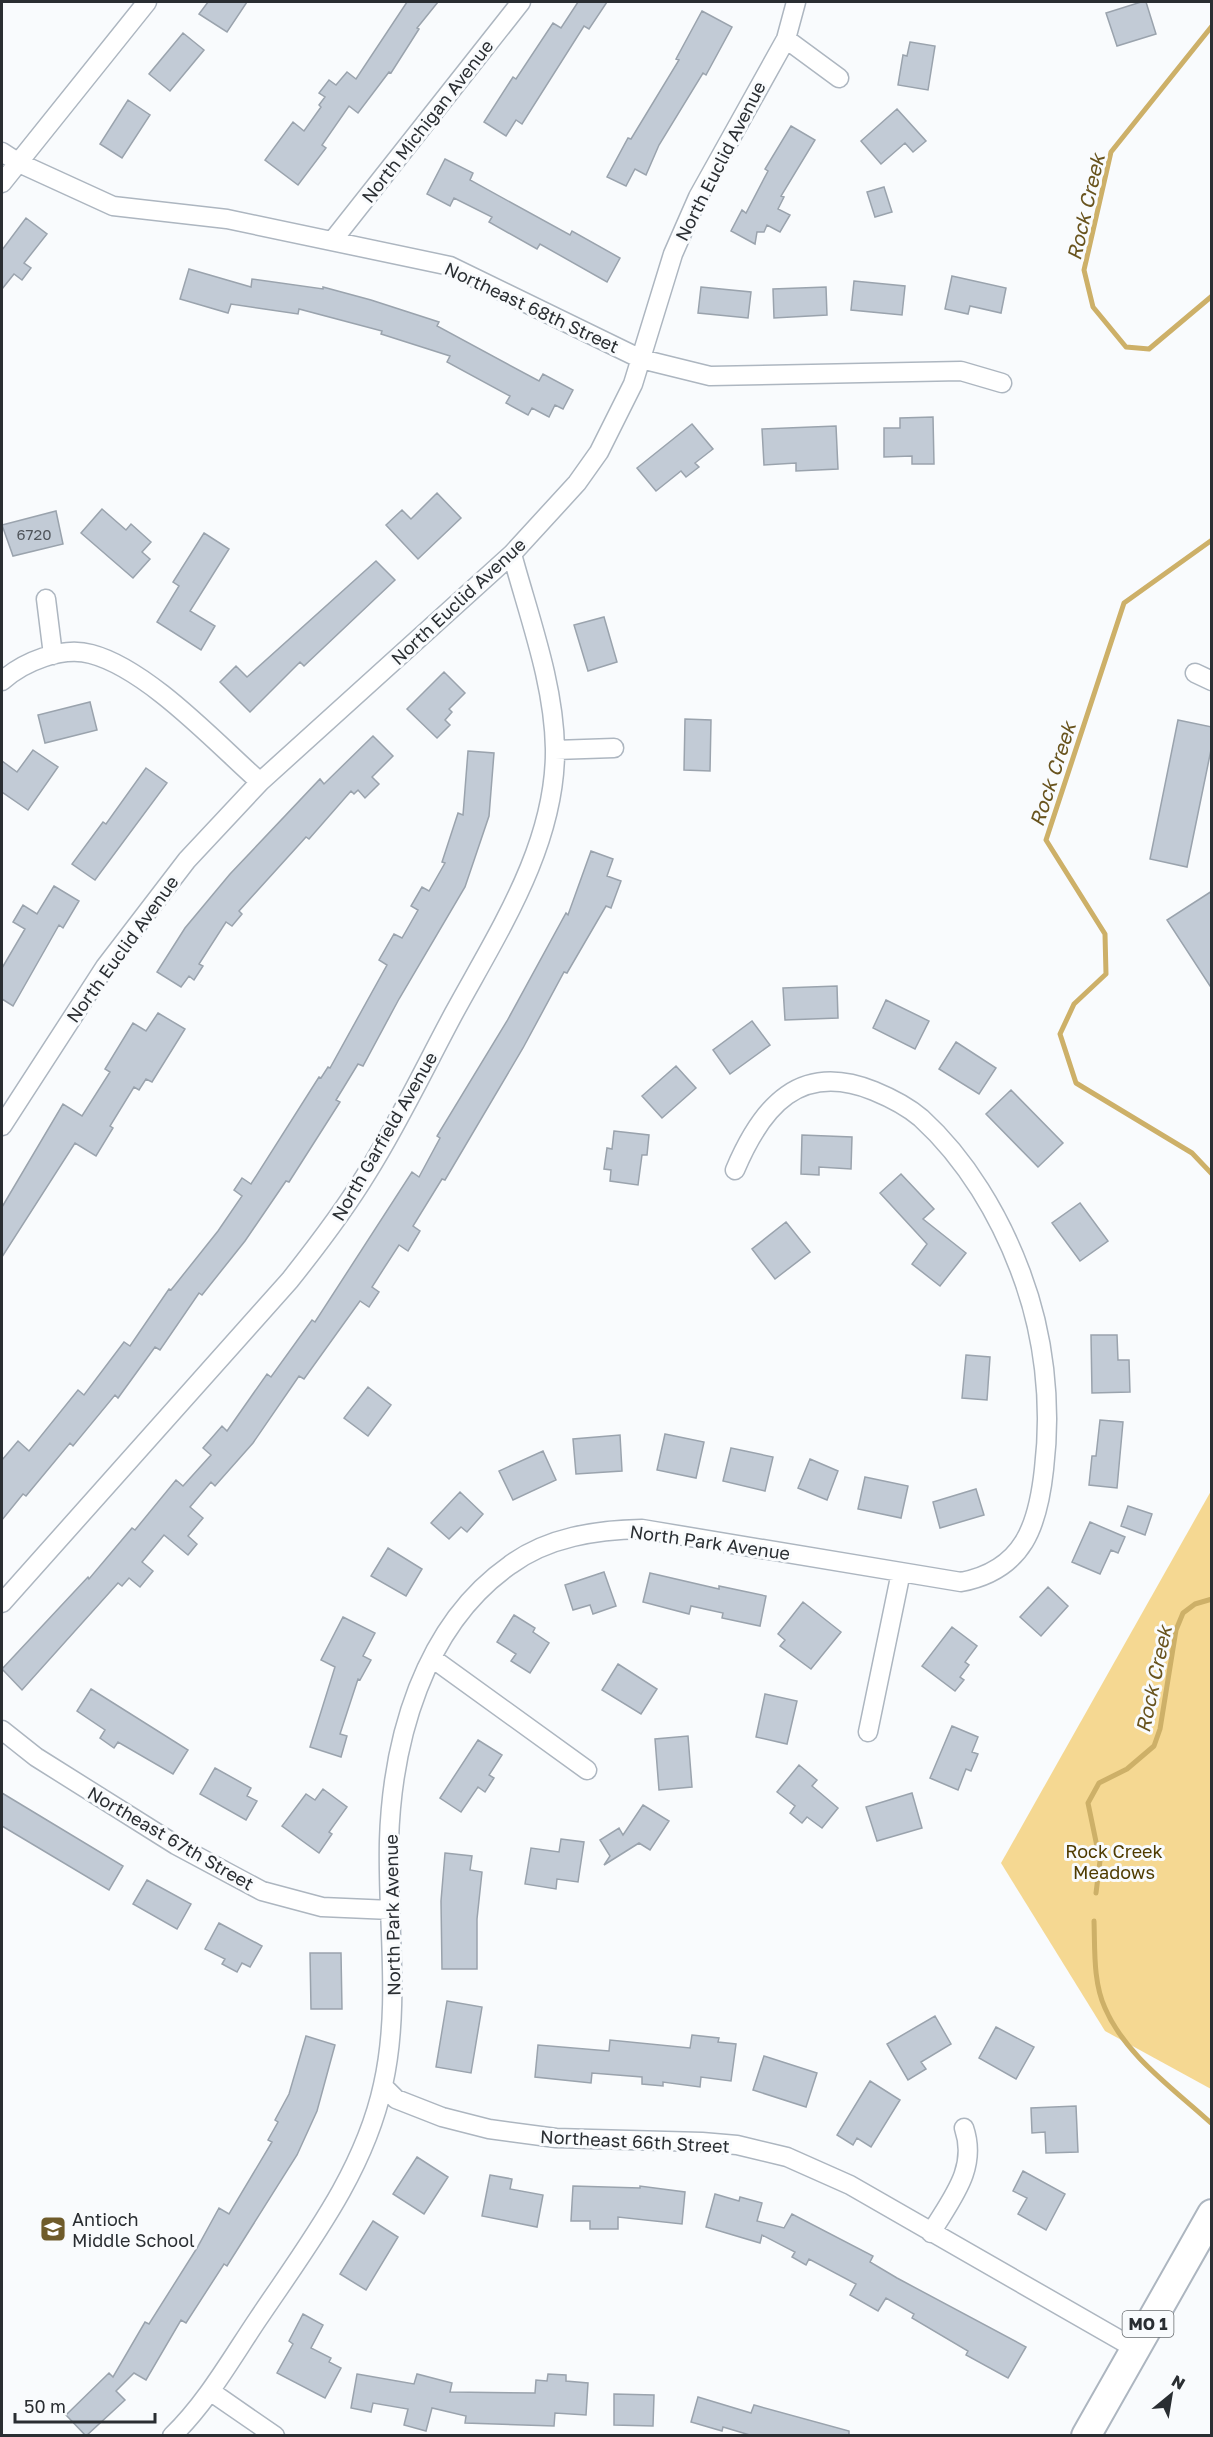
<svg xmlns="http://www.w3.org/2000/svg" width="1213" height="2437" viewBox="0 0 1213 2437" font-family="'Golos Text',sans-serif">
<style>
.green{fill:#f5d892}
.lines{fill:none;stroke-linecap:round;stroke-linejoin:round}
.stream{stroke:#cdb068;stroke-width:5}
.building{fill:#c2cbd6;stroke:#9aa3ad;stroke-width:1.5}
.minor-casing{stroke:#adb6c0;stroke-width:21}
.primary-casing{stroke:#adb6c0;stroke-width:32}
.minor{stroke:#fff;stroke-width:18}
.primary{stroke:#fff;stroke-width:28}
.labels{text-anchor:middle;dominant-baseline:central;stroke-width:6;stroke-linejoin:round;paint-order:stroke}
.number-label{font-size:15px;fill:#50555b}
.shield{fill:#f9fbfd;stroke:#686c6f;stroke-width:1.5}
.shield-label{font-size:16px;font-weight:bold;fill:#2a2e32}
.street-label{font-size:18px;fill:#2a2e32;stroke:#f9fbfd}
.park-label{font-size:18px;fill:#4f3b00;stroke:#f9fbfd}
.poi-label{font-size:18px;fill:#2a2e32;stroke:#f9fbfd;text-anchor:start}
.water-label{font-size:20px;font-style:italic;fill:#68531d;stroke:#f9fbfd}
</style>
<rect width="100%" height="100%" fill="#f9fbfd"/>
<path class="green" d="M 1211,1491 L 1211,2089 L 1105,2031 L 1001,1863 Z"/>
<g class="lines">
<path class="stream" d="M 1212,26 L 1111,152 L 1084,270 L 1093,307 L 1126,347 L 1149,349 L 1212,296
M 1212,540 L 1124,603 L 1046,840 L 1105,934 L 1106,974 L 1074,1004 L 1060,1034 L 1076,1083 L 1192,1153 L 1212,1174
M 1096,1893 L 1100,1861 L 1088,1803 L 1099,1783 L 1127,1769 L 1154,1746 L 1160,1729 L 1176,1630 L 1183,1613 L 1195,1604 L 1212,1599
M 1094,1921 C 1095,1949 1093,1982 1105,2008 C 1125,2055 1174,2089 1211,2123"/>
</g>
<path class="building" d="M 208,2 L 247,2 L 227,32 L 199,14 Z
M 407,2 L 438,2 L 417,28 L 419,29 L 391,73 L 389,72 L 358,113 L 349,106 L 322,145 L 326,148 L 298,185 L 265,160 L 293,122 L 304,131 L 321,107 L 319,105 L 325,97 L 319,93 L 329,80 L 336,85 L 347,72 L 356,79 Z
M 578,2 L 607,2 L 589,29 L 584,26 L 522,124 L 516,120 L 506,136 L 484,122 L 513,77 L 516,79 L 553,23 L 561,28 Z
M 1141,2 L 1146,2 L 1156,34 L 1117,46 L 1106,13 Z
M 702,11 L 732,27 L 706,75 L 703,73 L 659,145 L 646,175 L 635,169 L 626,186 L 607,177 L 628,138 L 631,139 L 679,60 L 676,59 Z
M 183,33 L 204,50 L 170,91 L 149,74 Z
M 910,42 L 935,46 L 928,90 L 898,85 L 903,55 L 907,56 Z
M 128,100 L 150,115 L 122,158 L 100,144 Z
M 897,109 L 926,141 L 913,152 L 905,143 L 881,164 L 861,141 Z
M 791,126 L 815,140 L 781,196 L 784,197 L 778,209 L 790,215 L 780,232 L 767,225 L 764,232 L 757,232 L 755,244 L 731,231 L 742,210 L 746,213 L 768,171 L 765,169 Z
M 445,159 L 473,173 L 470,180 L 570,235 L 572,231 L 620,258 L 607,282 L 540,244 L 537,249 L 489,222 L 492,217 L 454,198 L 450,206 L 427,194 Z
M 884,187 L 892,212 L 875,217 L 867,192 Z
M 26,218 L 47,234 L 24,263 L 31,268 L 22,280 L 14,274 L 2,289 L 2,250 Z
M 189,269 L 251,287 L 252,279 L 323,289 L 323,287 L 371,300 L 439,322 L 437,326 L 539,381 L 543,374 L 573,390 L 563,409 L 555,405 L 549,417 L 532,408 L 528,415 L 506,403 L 510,396 L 447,362 L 450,356 L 381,334 L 382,331 L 299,309 L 298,314 L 231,304 L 228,313 L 180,299 Z
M 952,276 L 1006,288 L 1001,313 L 970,306 L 968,314 L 945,309 Z
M 854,281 L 905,286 L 902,315 L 851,310 Z
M 701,287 L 751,292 L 748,318 L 698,313 Z
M 826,287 L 827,315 L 774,318 L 773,289 Z
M 933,417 L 934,464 L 912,464 L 912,456 L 884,457 L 884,428 L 900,428 L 900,418 Z
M 692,424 L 713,449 L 695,463 L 699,467 L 686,477 L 681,471 L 656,491 L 637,468 Z
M 836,426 L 838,469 L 796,471 L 796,463 L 764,465 L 762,429 Z
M 437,493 L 461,518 L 418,559 L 386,525 L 402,510 L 411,519 Z
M 102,509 L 126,530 L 131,524 L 151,542 L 142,552 L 150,559 L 133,578 L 81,533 Z
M 56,511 L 63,544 L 13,556 L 2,525 Z
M 204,533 L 229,549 L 190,611 L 215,626 L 201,650 L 157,622 L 179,586 L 173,582 Z
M 376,561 L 395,580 L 304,666 L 300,662 L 250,712 L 220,682 L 236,666 L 247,677 Z
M 604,617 L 617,662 L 588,671 L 574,625 Z
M 444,672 L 465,693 L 449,709 L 452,712 L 445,720 L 450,725 L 437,738 L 407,709 Z
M 90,702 L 97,730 L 45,743 L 38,715 Z
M 685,719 L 711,720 L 710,771 L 684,770 Z
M 1178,720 L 1212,727 L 1212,745 L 1187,867 L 1150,859 Z
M 373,736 L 393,756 L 372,777 L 379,784 L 365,798 L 358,790 L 354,794 L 351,791 L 309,839 L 306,837 L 239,911 L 242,914 L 232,926 L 226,922 L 199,964 L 203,966 L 194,980 L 189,976 L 181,987 L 157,972 L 185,928 L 230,874 L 320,779 L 324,784 Z
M 33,750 L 58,767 L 28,810 L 2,792 L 2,761 L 17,772 Z
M 468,751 L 494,753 L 489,816 L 465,887 L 399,999 L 363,1066 L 358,1064 L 336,1100 L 340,1102 L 289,1182 L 286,1181 L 245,1241 L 202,1295 L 199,1293 L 160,1350 L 155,1347 L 118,1398 L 115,1395 L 73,1446 L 70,1443 L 26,1496 L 23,1494 L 2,1520 L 2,1460 L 18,1441 L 29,1451 L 78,1390 L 84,1395 L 124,1342 L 130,1346 L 169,1289 L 171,1290 L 218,1231 L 242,1196 L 234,1190 L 242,1178 L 251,1184 L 319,1077 L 321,1078 L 328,1067 L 330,1068 L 387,965 L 379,960 L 394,934 L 402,938 L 418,910 L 411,906 L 422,887 L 429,891 L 445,863 L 442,862 L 458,813 L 463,815 Z
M 146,768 L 167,783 L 95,880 L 72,864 L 103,822 L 106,824 Z
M 591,851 L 613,859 L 607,876 L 621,881 L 611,908 L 606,906 L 567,973 L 564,972 L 523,1048 L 445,1180 L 442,1179 L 413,1226 L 420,1231 L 408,1251 L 399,1245 L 372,1287 L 379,1292 L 369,1307 L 360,1301 L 304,1379 L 299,1376 L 253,1443 L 215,1486 L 211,1482 L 190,1507 L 203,1518 L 188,1536 L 197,1544 L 188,1555 L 164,1535 L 142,1562 L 153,1571 L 140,1587 L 129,1578 L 122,1586 L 118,1583 L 22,1690 L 2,1669 L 88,1577 L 89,1579 L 132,1528 L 135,1530 L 176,1480 L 183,1486 L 211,1455 L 203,1448 L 222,1426 L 227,1431 L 267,1374 L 271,1377 L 312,1320 L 315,1322 L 412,1172 L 419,1177 L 440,1138 L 437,1136 L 507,1021 L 566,913 L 568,915 Z
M 54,886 L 79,901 L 63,928 L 59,925 L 13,1006 L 2,999 L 2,968 L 25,929 L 13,922 L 23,905 L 37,914 Z
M 1212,891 L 1212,989 L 1167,920 Z
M 837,986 L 838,1018 L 785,1020 L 783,988 Z
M 886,1000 L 929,1021 L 915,1049 L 873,1028 Z
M 158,1013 L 185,1029 L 152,1082 L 146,1079 L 139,1090 L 134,1087 L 110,1126 L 113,1128 L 96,1156 L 75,1143 L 2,1257 L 2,1207 L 63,1104 L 82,1116 L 110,1072 L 105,1069 L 133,1023 L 146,1031 Z
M 752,1021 L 770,1045 L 730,1074 L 713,1050 Z
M 956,1042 L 996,1068 L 979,1094 L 939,1069 Z
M 676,1066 L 696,1088 L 662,1118 L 642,1096 Z
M 1011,1090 L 1063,1143 L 1038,1167 L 986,1114 Z
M 614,1131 L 649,1135 L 647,1155 L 642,1155 L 638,1185 L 610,1181 L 611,1170 L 604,1169 L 607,1148 L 612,1149 Z
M 802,1135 L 852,1137 L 851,1169 L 819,1167 L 819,1175 L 801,1174 Z
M 901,1174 L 934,1209 L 923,1219 L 966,1253 L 940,1286 L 912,1264 L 927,1244 L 880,1193 Z
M 1080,1203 L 1108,1241 L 1080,1261 L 1052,1223 Z
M 786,1222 L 810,1252 L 775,1279 L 752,1249 Z
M 1091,1335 L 1117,1335 L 1118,1360 L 1129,1360 L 1130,1392 L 1092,1393 Z
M 966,1355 L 990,1357 L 987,1400 L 962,1398 Z
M 368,1387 L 391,1405 L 368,1436 L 344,1418 Z
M 1100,1420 L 1123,1422 L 1117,1488 L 1089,1485 L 1092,1456 L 1096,1456 Z
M 665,1434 L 704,1442 L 696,1478 L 657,1470 Z
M 620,1435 L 622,1471 L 576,1474 L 573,1439 Z
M 731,1448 L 773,1457 L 765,1491 L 723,1481 Z
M 543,1451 L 556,1480 L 513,1500 L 499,1471 Z
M 810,1459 L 838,1471 L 827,1500 L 798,1488 Z
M 865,1477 L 908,1486 L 901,1518 L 858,1509 Z
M 976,1489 L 984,1515 L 940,1528 L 933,1502 Z
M 460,1492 L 483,1514 L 467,1532 L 461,1527 L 449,1539 L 431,1523 Z
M 1128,1506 L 1152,1514 L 1145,1535 L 1121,1526 Z
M 1090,1522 L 1125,1537 L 1118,1553 L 1111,1550 L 1100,1574 L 1072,1562 Z
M 388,1548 L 422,1569 L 406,1596 L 371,1576 Z
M 604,1572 L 616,1606 L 593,1614 L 590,1605 L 573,1610 L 565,1585 Z
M 650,1573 L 719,1589 L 719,1586 L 766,1596 L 760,1626 L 722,1618 L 723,1613 L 691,1606 L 689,1614 L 643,1602 Z
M 1048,1587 L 1068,1606 L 1041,1636 L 1020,1617 Z
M 803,1602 L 841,1632 L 811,1669 L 780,1646 L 785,1640 L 778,1634 Z
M 514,1615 L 535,1628 L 533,1632 L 549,1643 L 530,1673 L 511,1661 L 516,1654 L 497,1642 Z
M 343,1617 L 375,1633 L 363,1656 L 371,1660 L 360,1680 L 358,1679 L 340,1734 L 347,1736 L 341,1757 L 310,1747 L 335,1667 L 321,1660 Z
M 952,1627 L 977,1646 L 965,1662 L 969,1665 L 960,1677 L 964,1680 L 955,1691 L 922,1666 Z
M 618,1664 L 657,1689 L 641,1714 L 602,1690 Z
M 91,1689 L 188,1750 L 173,1774 L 118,1742 L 114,1748 L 100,1738 L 105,1730 L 77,1711 Z
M 765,1694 L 797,1701 L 787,1744 L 756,1737 Z
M 952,1726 L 978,1737 L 972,1752 L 978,1754 L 971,1771 L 966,1769 L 958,1790 L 930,1778 Z
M 688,1736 L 692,1787 L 659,1790 L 655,1739 Z
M 478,1740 L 502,1755 L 489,1775 L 494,1778 L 485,1792 L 478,1787 L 461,1812 L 440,1798 Z
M 799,1765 L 817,1780 L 812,1786 L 838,1808 L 822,1828 L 807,1817 L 802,1823 L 790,1813 L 795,1806 L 777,1792 Z
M 215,1768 L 251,1788 L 247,1796 L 257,1801 L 246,1820 L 200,1794 Z
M 323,1789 L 347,1807 L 329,1832 L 332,1834 L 319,1853 L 282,1826 L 306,1794 L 315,1800 Z
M 2,1793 L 123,1866 L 109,1890 L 2,1826 Z
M 912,1793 L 922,1828 L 877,1841 L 866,1807 Z
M 643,1805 L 669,1821 L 650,1850 L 639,1843 L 604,1865 L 610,1856 L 600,1840 L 619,1828 L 623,1835 Z
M 561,1839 L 584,1842 L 578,1882 L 557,1879 L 556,1889 L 525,1884 L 531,1848 L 559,1852 Z
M 445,1853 L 472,1856 L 470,1870 L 482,1872 L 477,1919 L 477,1969 L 442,1969 L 441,1901 Z
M 147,1880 L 191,1904 L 177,1929 L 133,1904 Z
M 219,1923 L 262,1946 L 250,1967 L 242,1963 L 237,1972 L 222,1964 L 225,1959 L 205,1949 Z
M 310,1953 L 341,1953 L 342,2009 L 311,2009 Z
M 447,2001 L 482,2007 L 471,2073 L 436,2067 Z
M 935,2016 L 951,2044 L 921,2062 L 926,2069 L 908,2080 L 887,2044 Z
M 996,2027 L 1034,2047 L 1016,2079 L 979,2058 Z
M 692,2035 L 719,2038 L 718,2042 L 736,2044 L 731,2081 L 701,2077 L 700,2087 L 663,2082 L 663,2086 L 642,2084 L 642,2077 L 592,2073 L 591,2083 L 535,2077 L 538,2045 L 609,2051 L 610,2040 L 690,2048 Z
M 306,2036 L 335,2045 L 317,2111 L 297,2155 L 227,2266 L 224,2264 L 186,2323 L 181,2320 L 146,2380 L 134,2373 L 116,2391 L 125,2400 L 86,2436 L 66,2415 L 109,2373 L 113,2377 L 145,2322 L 149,2324 L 197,2248 L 219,2208 L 229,2214 L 272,2142 L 268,2140 L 278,2122 L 275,2120 L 289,2094 Z
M 764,2056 L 817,2073 L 806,2107 L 753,2090 Z
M 870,2081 L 900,2100 L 871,2147 L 857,2138 L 853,2145 L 837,2135 Z
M 1076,2106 L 1078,2152 L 1046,2153 L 1045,2132 L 1032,2133 L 1031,2108 Z
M 417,2157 L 448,2177 L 424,2214 L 393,2194 Z
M 1023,2171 L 1065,2194 L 1046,2230 L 1018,2214 L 1027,2198 L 1013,2191 Z
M 490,2175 L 512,2179 L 510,2189 L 543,2195 L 537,2227 L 482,2216 Z
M 573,2186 L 640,2188 L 640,2186 L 685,2192 L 682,2224 L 618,2217 L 618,2229 L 590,2229 L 590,2221 L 571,2221 Z
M 715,2194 L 739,2201 L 740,2197 L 762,2203 L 757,2221 L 784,2228 L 792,2214 L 873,2256 L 870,2262 L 897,2278 L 1026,2347 L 1008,2378 L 966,2355 L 968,2351 L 912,2318 L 914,2314 L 886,2298 L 878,2311 L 850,2295 L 856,2284 L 809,2259 L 806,2265 L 792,2257 L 795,2252 L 762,2235 L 760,2243 L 706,2227 Z
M 373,2221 L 398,2237 L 366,2290 L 340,2274 Z
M 303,2314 L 323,2325 L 311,2348 L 331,2358 L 329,2362 L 341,2368 L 325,2398 L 277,2373 L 293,2344 L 289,2341 Z
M 357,2374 L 414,2384 L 417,2374 L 452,2383 L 450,2392 L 535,2393 L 536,2380 L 547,2381 L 548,2374 L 566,2375 L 566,2381 L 588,2383 L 586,2415 L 555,2413 L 554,2426 L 465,2423 L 466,2416 L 432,2408 L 426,2431 L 404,2425 L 408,2409 L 373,2403 L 371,2412 L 351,2408 Z
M 614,2394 L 654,2395 L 653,2426 L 614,2425 Z
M 698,2397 L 751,2413 L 754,2405 L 849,2431 L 849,2436 L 753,2436 L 723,2427 L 722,2431 L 691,2422 Z"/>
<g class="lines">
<defs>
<path id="minor" d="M 786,39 L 839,78
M 2,152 L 19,163 L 113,206 L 227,219 L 450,266 L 641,359 L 710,376 L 961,371 L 1002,383
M 2,183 L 147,2
M 333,240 L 521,2
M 46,599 L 53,655
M 1195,673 L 1212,681
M 2,681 C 23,662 62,646 91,654 C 148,669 216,743 260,782
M 555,750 L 614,748
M 2,1126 L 105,967 L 187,860 L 260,782 L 512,554 L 577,483 L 599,452 L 633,384 L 673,254 L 698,197 L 786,39 L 796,2
M 2,1603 L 290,1280 C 317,1246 344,1211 367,1173 C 399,1122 425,1067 454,1013 C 498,932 556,845 555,749 C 554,683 529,617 512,554
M 432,1658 L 587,1770
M 2,1730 L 36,1757 L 176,1845 L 262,1891 L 322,1907 L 391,1910
M 868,1732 L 901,1572
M 383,2086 L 396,2099 L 442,2117 L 489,2129 L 556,2138 L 702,2142 L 737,2145 L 787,2157 L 850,2185 L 1134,2348
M 931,2233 C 951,2199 978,2169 964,2128
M 210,2391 L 275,2436
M 172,2436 C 207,2402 231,2359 258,2319 C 307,2246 364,2173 383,2085 C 401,2005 387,1922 389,1841 C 392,1741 423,1626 510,1565 C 548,1537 596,1530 642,1529 L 961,1582 C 1024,1570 1038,1525 1044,1469 C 1052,1403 1044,1334 1021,1273 C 1000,1216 966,1159 921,1118 C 907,1106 891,1098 874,1091 C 800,1061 762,1106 735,1170"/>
<path id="primary" d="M 1086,2436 L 1212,2214"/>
</defs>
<use href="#minor" class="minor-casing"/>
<use href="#primary" class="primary-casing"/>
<use href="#minor" class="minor"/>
<use href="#primary" class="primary"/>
</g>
<defs>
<symbol id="school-square" viewBox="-11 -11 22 22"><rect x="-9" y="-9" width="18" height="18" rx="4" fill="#6f5b2a" stroke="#f9fbfd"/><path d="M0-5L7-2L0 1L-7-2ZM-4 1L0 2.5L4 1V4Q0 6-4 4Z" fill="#fff"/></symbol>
</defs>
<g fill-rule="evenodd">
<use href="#school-square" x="38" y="2214" width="30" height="30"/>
</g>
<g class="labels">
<g class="number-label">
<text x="34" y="534">6720</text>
</g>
<rect class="shield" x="1122.5" y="2311" width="51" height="26" rx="4.5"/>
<g class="shield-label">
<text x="1148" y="2324">MO 1</text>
</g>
<g class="street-label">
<text transform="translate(427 121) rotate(-52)">North Michigan Avenue</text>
<text transform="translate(720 161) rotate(-63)">North Euclid Avenue</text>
<text transform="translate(532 307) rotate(25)">Northeast 68th Street</text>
<text transform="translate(458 601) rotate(-43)">North Euclid Avenue</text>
<text transform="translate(122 949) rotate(-54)">North Euclid Avenue</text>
<text transform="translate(384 1136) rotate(-60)">North Garfield Avenue</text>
<text transform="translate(710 1542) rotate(8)">North Park Avenue</text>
<text transform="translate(171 1838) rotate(30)">Northeast 67th Street</text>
<text transform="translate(392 1915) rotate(-91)">North Park Avenue</text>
<text transform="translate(635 2141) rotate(3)">Northeast 66th Street</text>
</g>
<g class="park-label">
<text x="1114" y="1851">Rock Creek<tspan x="1114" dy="21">Meadows</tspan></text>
</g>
<g class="poi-label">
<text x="72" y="2219">Antioch<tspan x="72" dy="21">Middle School</tspan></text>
</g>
<g class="water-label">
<text transform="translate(1085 207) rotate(-77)">Rock Creek</text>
<text transform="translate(1052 774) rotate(-72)">Rock Creek</text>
<text transform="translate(1153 1679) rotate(-78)">Rock Creek</text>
</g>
</g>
<rect width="1213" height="2437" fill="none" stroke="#2a2e32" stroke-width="6"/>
<g transform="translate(1171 2395) rotate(30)" stroke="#f9fbfd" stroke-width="4.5" paint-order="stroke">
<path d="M0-4.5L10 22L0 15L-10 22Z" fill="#2a2e32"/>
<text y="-9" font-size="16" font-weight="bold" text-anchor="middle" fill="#2a2e32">N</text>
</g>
<path d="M15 2413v9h140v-9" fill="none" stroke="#2a2e32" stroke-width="3"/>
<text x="24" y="2413" font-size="18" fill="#2a2e32" stroke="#f9fbfd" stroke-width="4.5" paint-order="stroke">50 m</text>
</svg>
